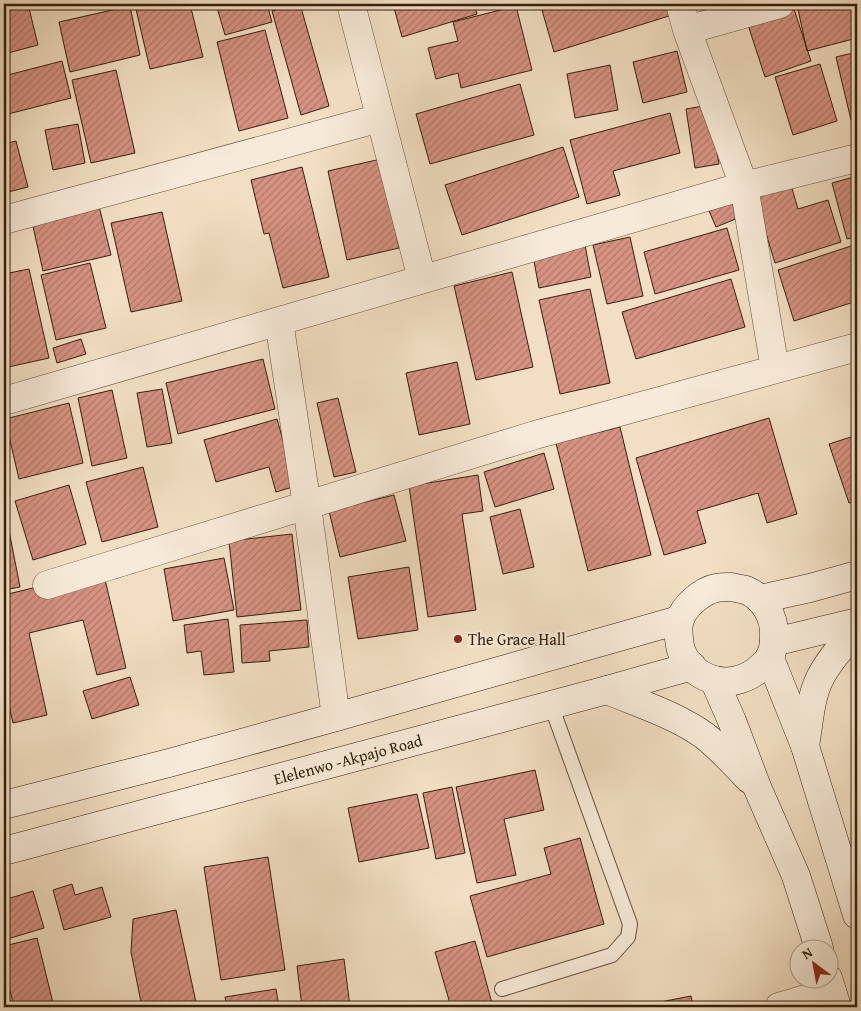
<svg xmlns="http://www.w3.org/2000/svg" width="861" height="1011" viewBox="0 0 861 1011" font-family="'Gentium Book Plus',serif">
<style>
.building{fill:url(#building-hatch);stroke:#35200e}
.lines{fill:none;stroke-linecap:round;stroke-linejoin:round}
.service-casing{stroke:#64503b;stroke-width:16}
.minor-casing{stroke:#64503b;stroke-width:29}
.secondary-casing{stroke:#35200e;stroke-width:29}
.service{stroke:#f7ead8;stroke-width:14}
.minor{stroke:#f7ead8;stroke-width:28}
.secondary{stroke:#f7ead8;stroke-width:28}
.poi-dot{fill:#8f2418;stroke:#f7ead8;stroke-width:2}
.labels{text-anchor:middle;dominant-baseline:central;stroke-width:5;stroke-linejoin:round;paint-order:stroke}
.poi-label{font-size:16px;fill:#35200e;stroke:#f7ead8;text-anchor:start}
.street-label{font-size:16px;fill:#35200e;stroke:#f7ead8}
</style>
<defs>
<pattern id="building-hatch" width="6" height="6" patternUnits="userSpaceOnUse" patternTransform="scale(1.25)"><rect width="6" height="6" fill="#d79282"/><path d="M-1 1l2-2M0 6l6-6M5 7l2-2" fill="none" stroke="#af7769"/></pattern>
</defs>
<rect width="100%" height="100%" fill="#f2dfc3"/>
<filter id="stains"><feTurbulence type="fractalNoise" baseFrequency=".004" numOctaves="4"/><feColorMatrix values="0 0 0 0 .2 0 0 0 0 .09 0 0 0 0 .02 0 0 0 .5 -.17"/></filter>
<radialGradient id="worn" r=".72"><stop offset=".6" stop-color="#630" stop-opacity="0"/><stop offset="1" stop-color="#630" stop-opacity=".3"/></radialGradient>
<path class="building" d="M 4,4 L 28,4 L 38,45 L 4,54 Z
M 141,4 L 190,4 L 203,57 L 150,69 L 135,5 Z
M 216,4 L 267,4 L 272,22 L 225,35 Z
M 297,4 L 300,4 L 329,106 L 301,115 L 272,11 Z
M 393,4 L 474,4 L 477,14 L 402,37 Z
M 562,4 L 668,4 L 672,15 L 554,52 L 542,10 Z
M 801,4 L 857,4 L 857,38 L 807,51 L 797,5 Z
M 130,6 L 140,55 L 70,72 L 59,22 Z
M 516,6 L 532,70 L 461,88 L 458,73 L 436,79 L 428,48 L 458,41 L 453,22 Z
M 793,6 L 811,61 L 765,77 L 747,22 Z
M 265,30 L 288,118 L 239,131 L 217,42 Z
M 677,51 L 687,92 L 643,103 L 633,62 Z
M 857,52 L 857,118 L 851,120 L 836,57 Z
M 62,61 L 71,98 L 4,115 L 4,76 Z
M 820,64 L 837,121 L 793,135 L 775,77 Z
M 610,65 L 618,110 L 575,118 L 567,74 Z
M 116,70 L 135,153 L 91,163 L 72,80 Z
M 520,84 L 534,135 L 430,164 L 416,114 Z
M 709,105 L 719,164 L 695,168 L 686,109 Z
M 670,113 L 680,153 L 613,171 L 620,195 L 587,204 L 570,140 Z
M 78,124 L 85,163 L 53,170 L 45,130 Z
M 16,141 L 28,187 L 4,193 L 4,144 Z
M 563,147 L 579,197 L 462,235 L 445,185 Z
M 381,159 L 399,248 L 347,260 L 328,171 Z
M 302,167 L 329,277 L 283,288 L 269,233 L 264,234 L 251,180 Z
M 857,176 L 857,237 L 847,239 L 832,183 Z
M 791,185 L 798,209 L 828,200 L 841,242 L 775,263 L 755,197 Z
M 729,195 L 738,218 L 716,227 L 706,204 Z
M 99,206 L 111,255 L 43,271 L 32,222 Z
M 162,212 L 182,301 L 131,312 L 111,223 Z
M 727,228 L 739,270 L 655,294 L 644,252 Z
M 630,237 L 643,296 L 607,304 L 593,245 Z
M 857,244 L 857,301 L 794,321 L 778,270 Z
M 585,245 L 591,277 L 539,288 L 533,256 Z
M 90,263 L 106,328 L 56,340 L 41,275 Z
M 29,269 L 49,358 L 4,368 L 4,274 Z
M 512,272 L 533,367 L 476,380 L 454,286 Z
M 731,279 L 745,327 L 636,359 L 622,312 Z
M 590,289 L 610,383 L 560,394 L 539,300 Z
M 81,339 L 86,354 L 57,363 L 53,348 Z
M 263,359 L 275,409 L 178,434 L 166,383 Z
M 457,362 L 470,424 L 419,435 L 406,373 Z
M 162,389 L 172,443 L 147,447 L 137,393 Z
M 112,390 L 127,458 L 92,466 L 78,398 Z
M 338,398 L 356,472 L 334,477 L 317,403 Z
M 69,403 L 83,463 L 19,479 L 5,419 Z
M 769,418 L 797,514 L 767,523 L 758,493 L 697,511 L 706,543 L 664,555 L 636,458 Z
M 277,419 L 296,486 L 276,492 L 269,467 L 216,482 L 204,440 Z
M 620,427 L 651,555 L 588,571 L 556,443 Z
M 857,435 L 857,500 L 849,503 L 829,444 Z
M 544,453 L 554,489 L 495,507 L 484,472 Z
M 143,467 L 158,527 L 102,542 L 86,482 Z
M 478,475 L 483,511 L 462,514 L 476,610 L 428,617 L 409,486 Z
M 69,485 L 86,544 L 33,560 L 15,501 Z
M 394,495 L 406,541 L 340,557 L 329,511 Z
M 4,505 L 20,587 L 4,590 Z
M 520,509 L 534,567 L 503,574 L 490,517 Z
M 292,534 L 301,610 L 237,617 L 229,541 Z
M 224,558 L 234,610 L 173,621 L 164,569 Z
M 409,567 L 418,630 L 358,639 L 348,577 Z
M 103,571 L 126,668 L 97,675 L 83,620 L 29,633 L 47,715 L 13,723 L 4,685 L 4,595 Z
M 228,619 L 234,672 L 204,675 L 201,651 L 187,653 L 184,625 Z
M 307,620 L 309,647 L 269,651 L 270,661 L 242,663 L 240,625 Z
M 130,677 L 139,705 L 92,719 L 83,691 Z
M 535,770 L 544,810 L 504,819 L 516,875 L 477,883 L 456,787 Z
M 452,787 L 465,853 L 436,859 L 423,793 Z
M 417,794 L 429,848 L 359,862 L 348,808 Z
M 580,838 L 604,924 L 487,957 L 470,896 L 551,874 L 544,848 Z
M 268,857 L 285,970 L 221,980 L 204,867 Z
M 72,884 L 75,895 L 102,887 L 111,917 L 64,930 L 53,890 Z
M 33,891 L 44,928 L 4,940 L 4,900 Z
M 176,910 L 197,1007 L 142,1007 L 131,952 L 133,919 Z
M 37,938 L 54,1007 L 14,1007 L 4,966 L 4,946 Z
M 475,941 L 493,1007 L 451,1007 L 435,952 Z
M 344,959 L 350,1007 L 302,1007 L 297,966 Z
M 276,989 L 279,1007 L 227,1007 L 225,997 Z
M 691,996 L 693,1007 L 646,1007 L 645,1005 Z"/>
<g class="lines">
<defs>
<path id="service" d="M 502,989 L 612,955 L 628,937 L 630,924 L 551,705
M 4,1004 L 4,1007"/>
<path id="minor" d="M 351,4 L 422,279
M 680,4 L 687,30 L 744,186 L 775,369
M 687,30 L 780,4
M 4,220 L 380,118
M 279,321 L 307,506 L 336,717
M 4,401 L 744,186 L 857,158
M 47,585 L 535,435 L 857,347
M 779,1007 L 832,991"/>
<g id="secondary">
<path d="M 731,587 C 736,588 741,589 746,590 C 764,598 775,617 774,636 C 774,642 773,652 769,658 C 768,661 764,664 762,666 C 747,681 725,686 706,677 C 695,672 685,662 681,650 C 679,643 677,626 680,620 C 684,606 702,591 716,588 C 721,587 726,587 731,587 Z"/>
<path d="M 760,599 L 810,588 L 857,575"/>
<path d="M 774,642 L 857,622"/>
<path d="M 770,658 L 805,746 L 857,915"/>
<path d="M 714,680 L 732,721 L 757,787 L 796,876 L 819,948"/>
<path d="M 607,690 C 640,704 676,715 705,736 C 721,749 735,764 749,779"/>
<path d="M 805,746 C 809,724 810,698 820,678 C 829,660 844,644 857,629"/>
<path d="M 4,805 L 169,763 L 336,717 L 679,620"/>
<path id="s1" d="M 4,851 L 607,690 L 692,666"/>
<path d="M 828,978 L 837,1007"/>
</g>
</defs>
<use href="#service" class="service-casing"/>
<use href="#minor" class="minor-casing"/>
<use href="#secondary" class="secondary-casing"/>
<use href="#service" class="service"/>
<use href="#minor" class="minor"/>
<use href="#secondary" class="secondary"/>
</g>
<circle class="poi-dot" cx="458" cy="639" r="5"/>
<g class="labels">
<g class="poi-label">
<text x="468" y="639">The Grace Hall</text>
</g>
<g class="street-label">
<text stroke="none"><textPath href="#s1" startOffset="356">Elelenwo -Akpajo Road</textPath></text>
</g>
</g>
<rect width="861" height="1011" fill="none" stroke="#f2dfc3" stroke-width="20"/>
<rect x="5" y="5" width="851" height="1001" fill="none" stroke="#35200e" stroke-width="2.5"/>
<rect x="10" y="10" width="841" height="991" fill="none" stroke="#35200e"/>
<g transform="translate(814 964) rotate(328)"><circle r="24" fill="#f7ead8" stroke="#a99987"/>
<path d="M0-4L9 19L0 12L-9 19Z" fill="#8f2418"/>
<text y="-8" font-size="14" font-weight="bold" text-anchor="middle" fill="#35200e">N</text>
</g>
<rect width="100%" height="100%" filter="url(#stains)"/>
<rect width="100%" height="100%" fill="url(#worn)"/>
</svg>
